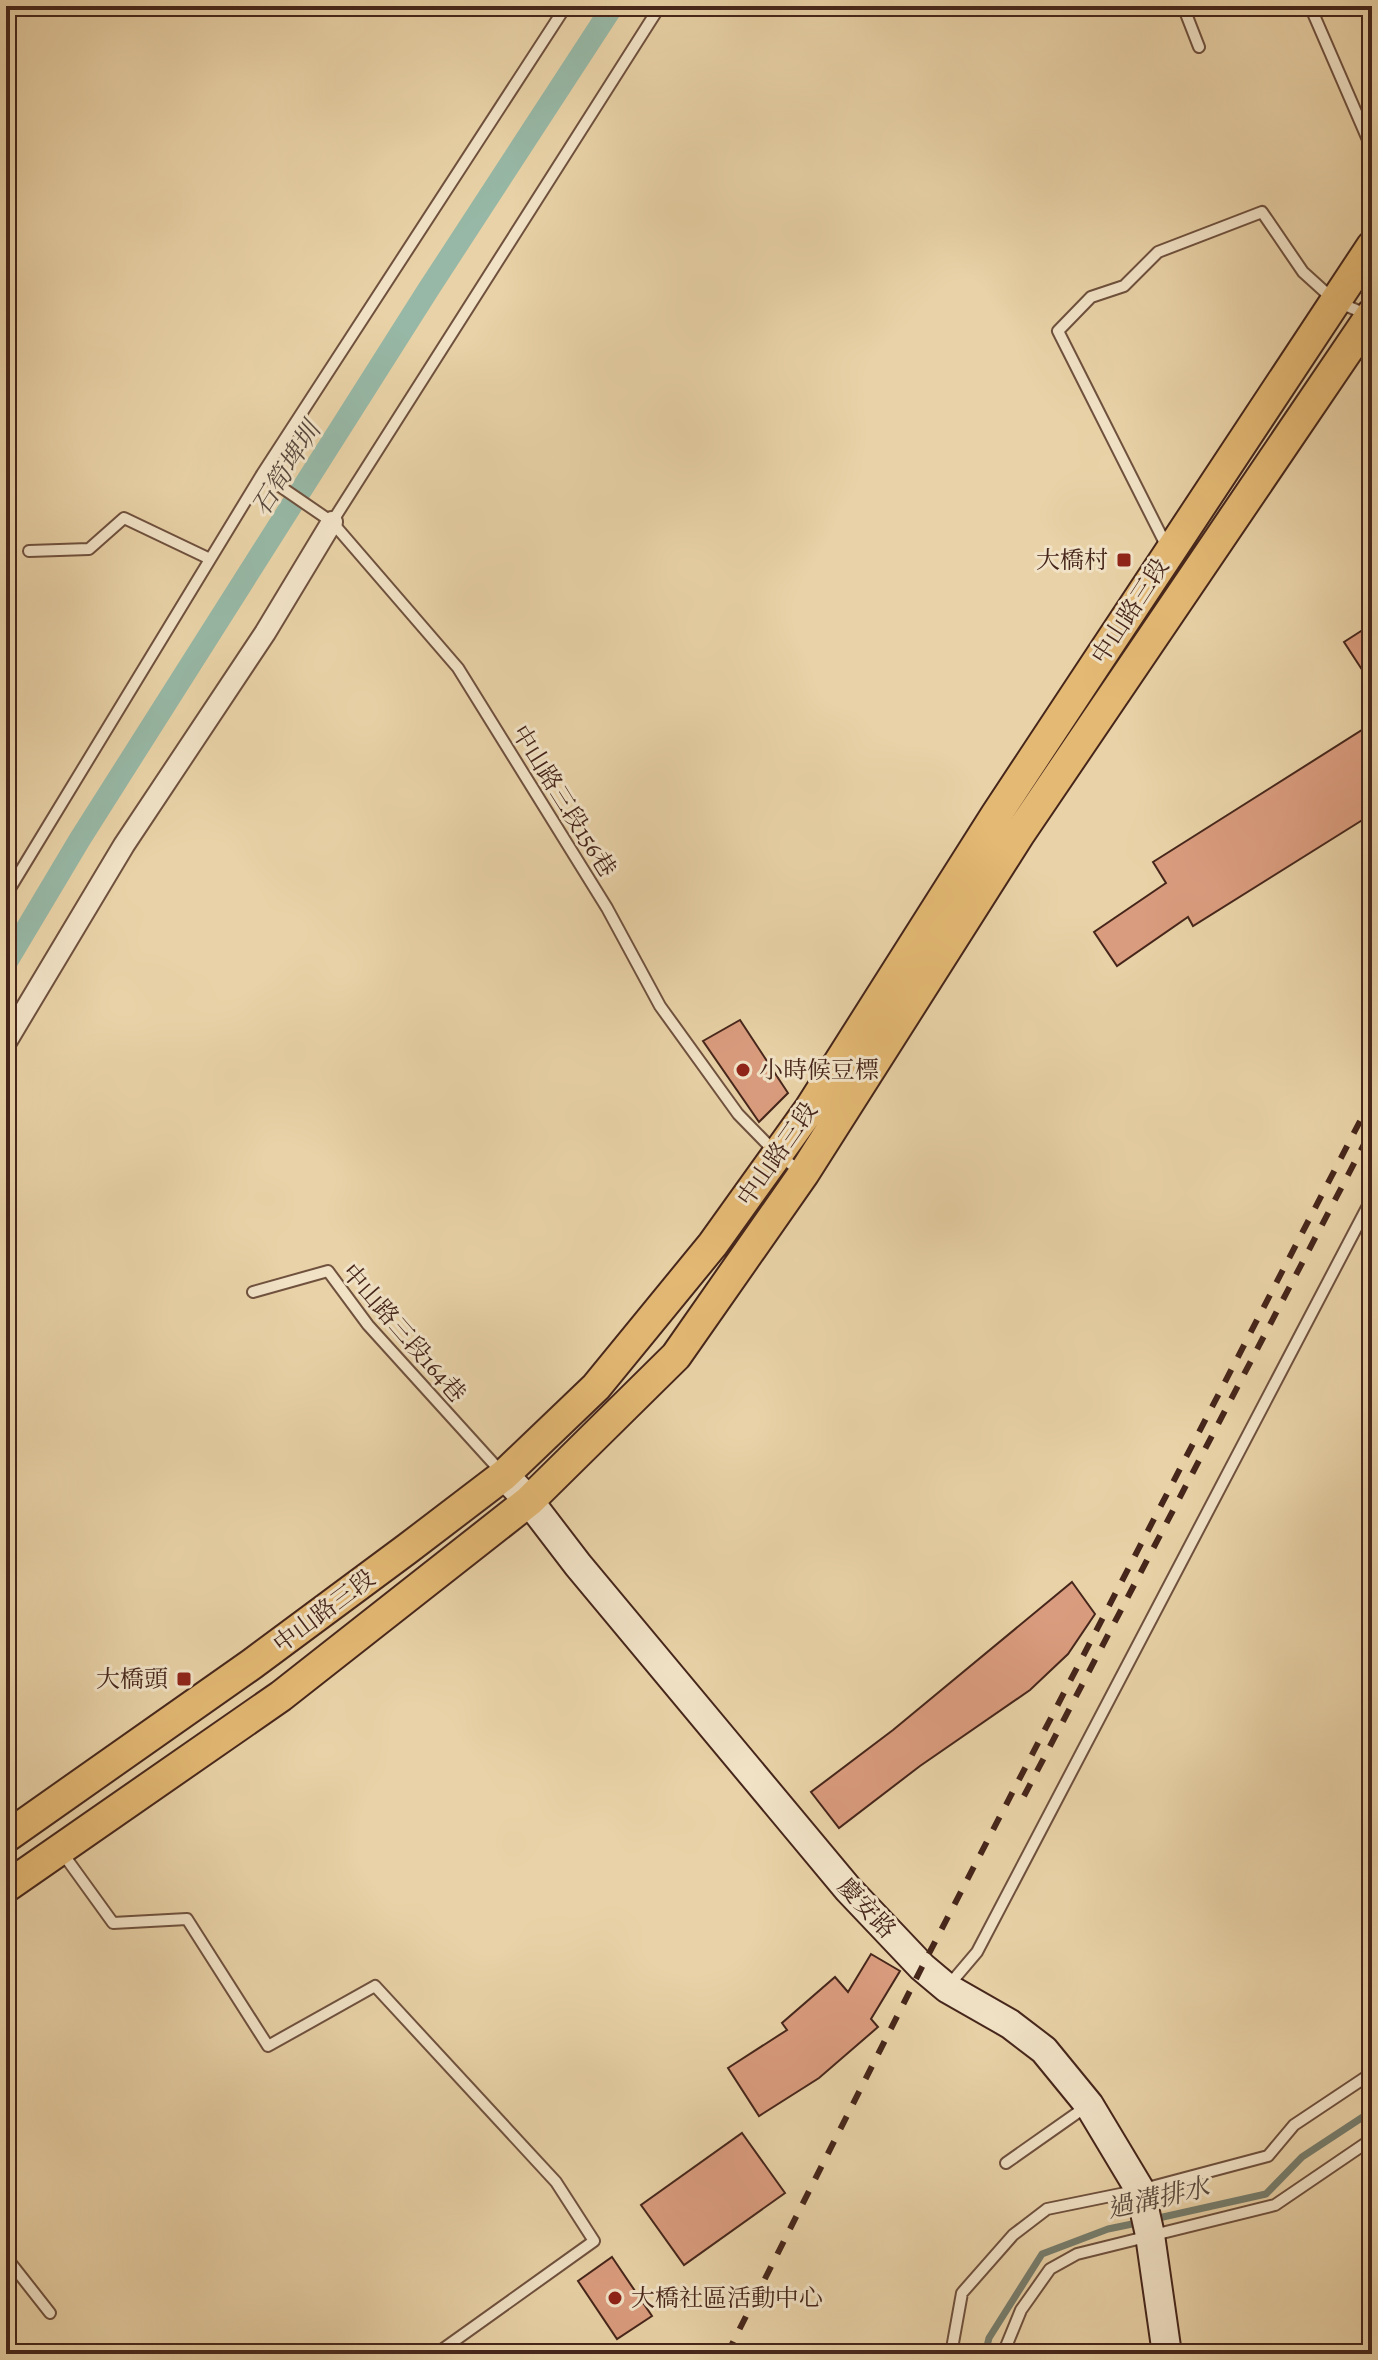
<svg xmlns="http://www.w3.org/2000/svg" width="1378" height="2360" viewBox="0 0 1378 2360" font-family="Alegreya,'Noto Serif TC',serif">
<style>
.lines{fill:none;stroke-linecap:round;stroke-linejoin:round}
.stream{stroke:#777e6e;stroke-width:7}
.canal{stroke:#97b8a6;stroke-width:22}
.building{fill:#da9c7e;stroke:#46261b;stroke-width:2}
.lane-casing{stroke:#6f513e;stroke-width:14}
.street-casing{stroke:#6f513e;stroke-width:24}
.secondary-casing{stroke:#46261b;stroke-width:32}
.primary-casing{stroke:#46261b;stroke-width:34}
.lane{stroke:#f1e2c6;stroke-width:10}
.street{stroke:#f1e2c6;stroke-width:20}
.secondary{stroke:#f1e2c6;stroke-width:28}
.primary{stroke:#e4b974;stroke-width:30}
.rail{stroke:#46261b;stroke-width:6;stroke-dasharray:14 14;stroke-linecap:butt}
.poi-dot{fill:#8f2418;stroke:#f1e2c6;stroke-width:3}
.labels{text-anchor:middle;dominant-baseline:central;stroke-width:6;stroke-linejoin:round;paint-order:stroke}
.poi-label{font-size:24px;fill:#46261b;stroke:#f1e2c6;text-anchor:end}
.street-label{font-size:24px;fill:#46261b;stroke:#f1e2c6}
.water-label{font-size:26px;font-style:italic;fill:#5a4a3e;stroke:#f1e2c6}
</style>
<rect width="100%" height="100%" fill="#e9d2a7"/>
<filter id="stains"><feTurbulence type="fractalNoise" baseFrequency=".0025" numOctaves="4"/><feColorMatrix values="0 0 0 0 .2 0 0 0 0 .09 0 0 0 0 .02 0 0 0 .5 -.17"/></filter>
<radialGradient id="worn" r=".72"><stop offset=".6" stop-color="#630" stop-opacity="0"/><stop offset="1" stop-color="#630" stop-opacity=".3"/></radialGradient>
<g class="lines">
<path class="stream" d="M 1154,2219 L 1266,2194 L 1302,2157 L 1372,2111
M 985,2354 L 989,2338 L 1042,2254 L 1108,2229 L 1142,2222"/>
<path class="canal" d="M 6,963 L 80,839 L 428,290 L 613,6"/>
</g>
<path class="building" d="M 1372,624 L 1372,685 L 1344,642 Z
M 1362,730 L 1372,747 L 1372,814 L 1193,926 L 1188,917 L 1117,966 L 1094,932 L 1166,883 L 1153,862 Z
M 740,1020 L 788,1093 L 759,1122 L 703,1041 Z
M 1072,1582 L 1095,1614 L 1068,1654 L 1030,1690 L 920,1766 L 839,1828 L 811,1792 L 893,1730 Z
M 871,1954 L 900,1971 L 871,2019 L 878,2027 L 819,2078 L 759,2116 L 728,2068 L 787,2030 L 782,2023 L 835,1977 L 848,1992 Z
M 742,2133 L 785,2193 L 684,2265 L 641,2205 Z
M 612,2257 L 652,2316 L 617,2339 L 578,2281 Z"/>
<g class="lines">
<defs>
<path id="lane" d="M 1183,6 L 1199,47
M 1310,6 L 1372,149
M 1364,6 L 1372,22
M 262,474 L 332,522 L 458,668 L 607,908 L 660,1006 L 738,1114 L 778,1155 L 802,1172
M 332,522 L 660,6
M 1167,547 L 1058,331 L 1091,297 L 1124,286 L 1158,252 L 1262,212 L 1303,272 L 1335,301 L 1366,314
M 29,551 L 89,549 L 124,518 L 210,559
M 6,895 L 262,474 L 566,6
M 253,1292 L 328,1271 L 368,1325 L 503,1474
M 61,1851 L 113,1923 L 187,1919 L 268,2046 L 375,1986 L 556,2182 L 594,2241 L 436,2354
M 949,1985 L 977,1952 L 1372,1198
M 1006,2163 L 1087,2106
M 6,2257 L 50,2313
M 951,2354 L 962,2293 L 1013,2235 L 1047,2209 L 1140,2190 L 1268,2156 L 1294,2125 L 1372,2073
M 1003,2354 L 1021,2310 L 1050,2269 L 1077,2254 L 1275,2205 L 1372,2139"/>
<path id="street" d="M 6,1042 L 124,845 L 265,633 L 332,522"/>
<path id="secondary" d="M 504,1475 L 529,1501 L 578,1565 L 848,1889 L 922,1967 L 947,1988 L 1010,2024 L 1044,2050 L 1089,2105 L 1140,2190 L 1150,2235 L 1167,2354"/>
<path id="primary" d="M 6,1837 L 252,1664 L 407,1549 L 504,1475 L 596,1387 L 713,1244 L 809,1110 L 996,815 L 1372,246
M 6,1887 L 281,1696 L 529,1501 L 676,1356 L 804,1173 L 1020,833 L 1372,314"/>
</defs>
<use href="#lane" class="lane-casing"/>
<use href="#street" class="street-casing"/>
<use href="#secondary" class="secondary-casing"/>
<use href="#primary" class="primary-casing"/>
<use href="#lane" class="lane"/>
<use href="#street" class="street"/>
<use href="#secondary" class="secondary"/>
<use href="#primary" class="primary"/>
<path class="rail" d="M 1024,1796 L 1372,1129
M 727,2354 L 922,1967 L 1372,1098"/>
</g>
<g class="poi-dot">
<rect x="1116" y="552" width="16" height="16" rx="4"/>
<circle cx="743" cy="1070" r="8"/>
<rect x="176" y="1671" width="16" height="16" rx="4"/>
<circle cx="615" cy="2298" r="8"/>
</g>
<g class="labels">
<g class="poi-label">
<text x="1108" y="560">大橋村</text>
<text x="759" y="1070" text-anchor="start">小時候豆標</text>
<text x="168" y="1679">大橋頭</text>
<text x="631" y="2298" text-anchor="start">大橋社區活動中心</text>
</g>
<g class="street-label">
<text transform="translate(1130 611) rotate(-57)">中山路三段</text>
<text transform="translate(564 801) rotate(58)">中山路三段156巷</text>
<text transform="translate(777 1154) rotate(-55)">中山路三段</text>
<text transform="translate(404 1333) rotate(49)">中山路三段164巷</text>
<text transform="translate(324 1611) rotate(-37)">中山路三段</text>
<text transform="translate(867 1908) rotate(47)">慶安路</text>
</g>
<g class="water-label">
<text transform="translate(286 469) rotate(-58)">石筍埤圳</text>
<text transform="translate(1158 2198) rotate(-13)">過溝排水</text>
</g>
</g>
<rect width="1378" height="2360" fill="none" stroke="#e9d2a7" stroke-width="32"/>
<rect x="8" y="8" width="1362" height="2344" fill="none" stroke="#46261b" stroke-width="4"/>
<rect x="16" y="16" width="1346" height="2328" fill="none" stroke="#46261b" stroke-width="2"/>
<rect width="100%" height="100%" filter="url(#stains)"/>
<rect width="100%" height="100%" fill="url(#worn)"/>
</svg>
